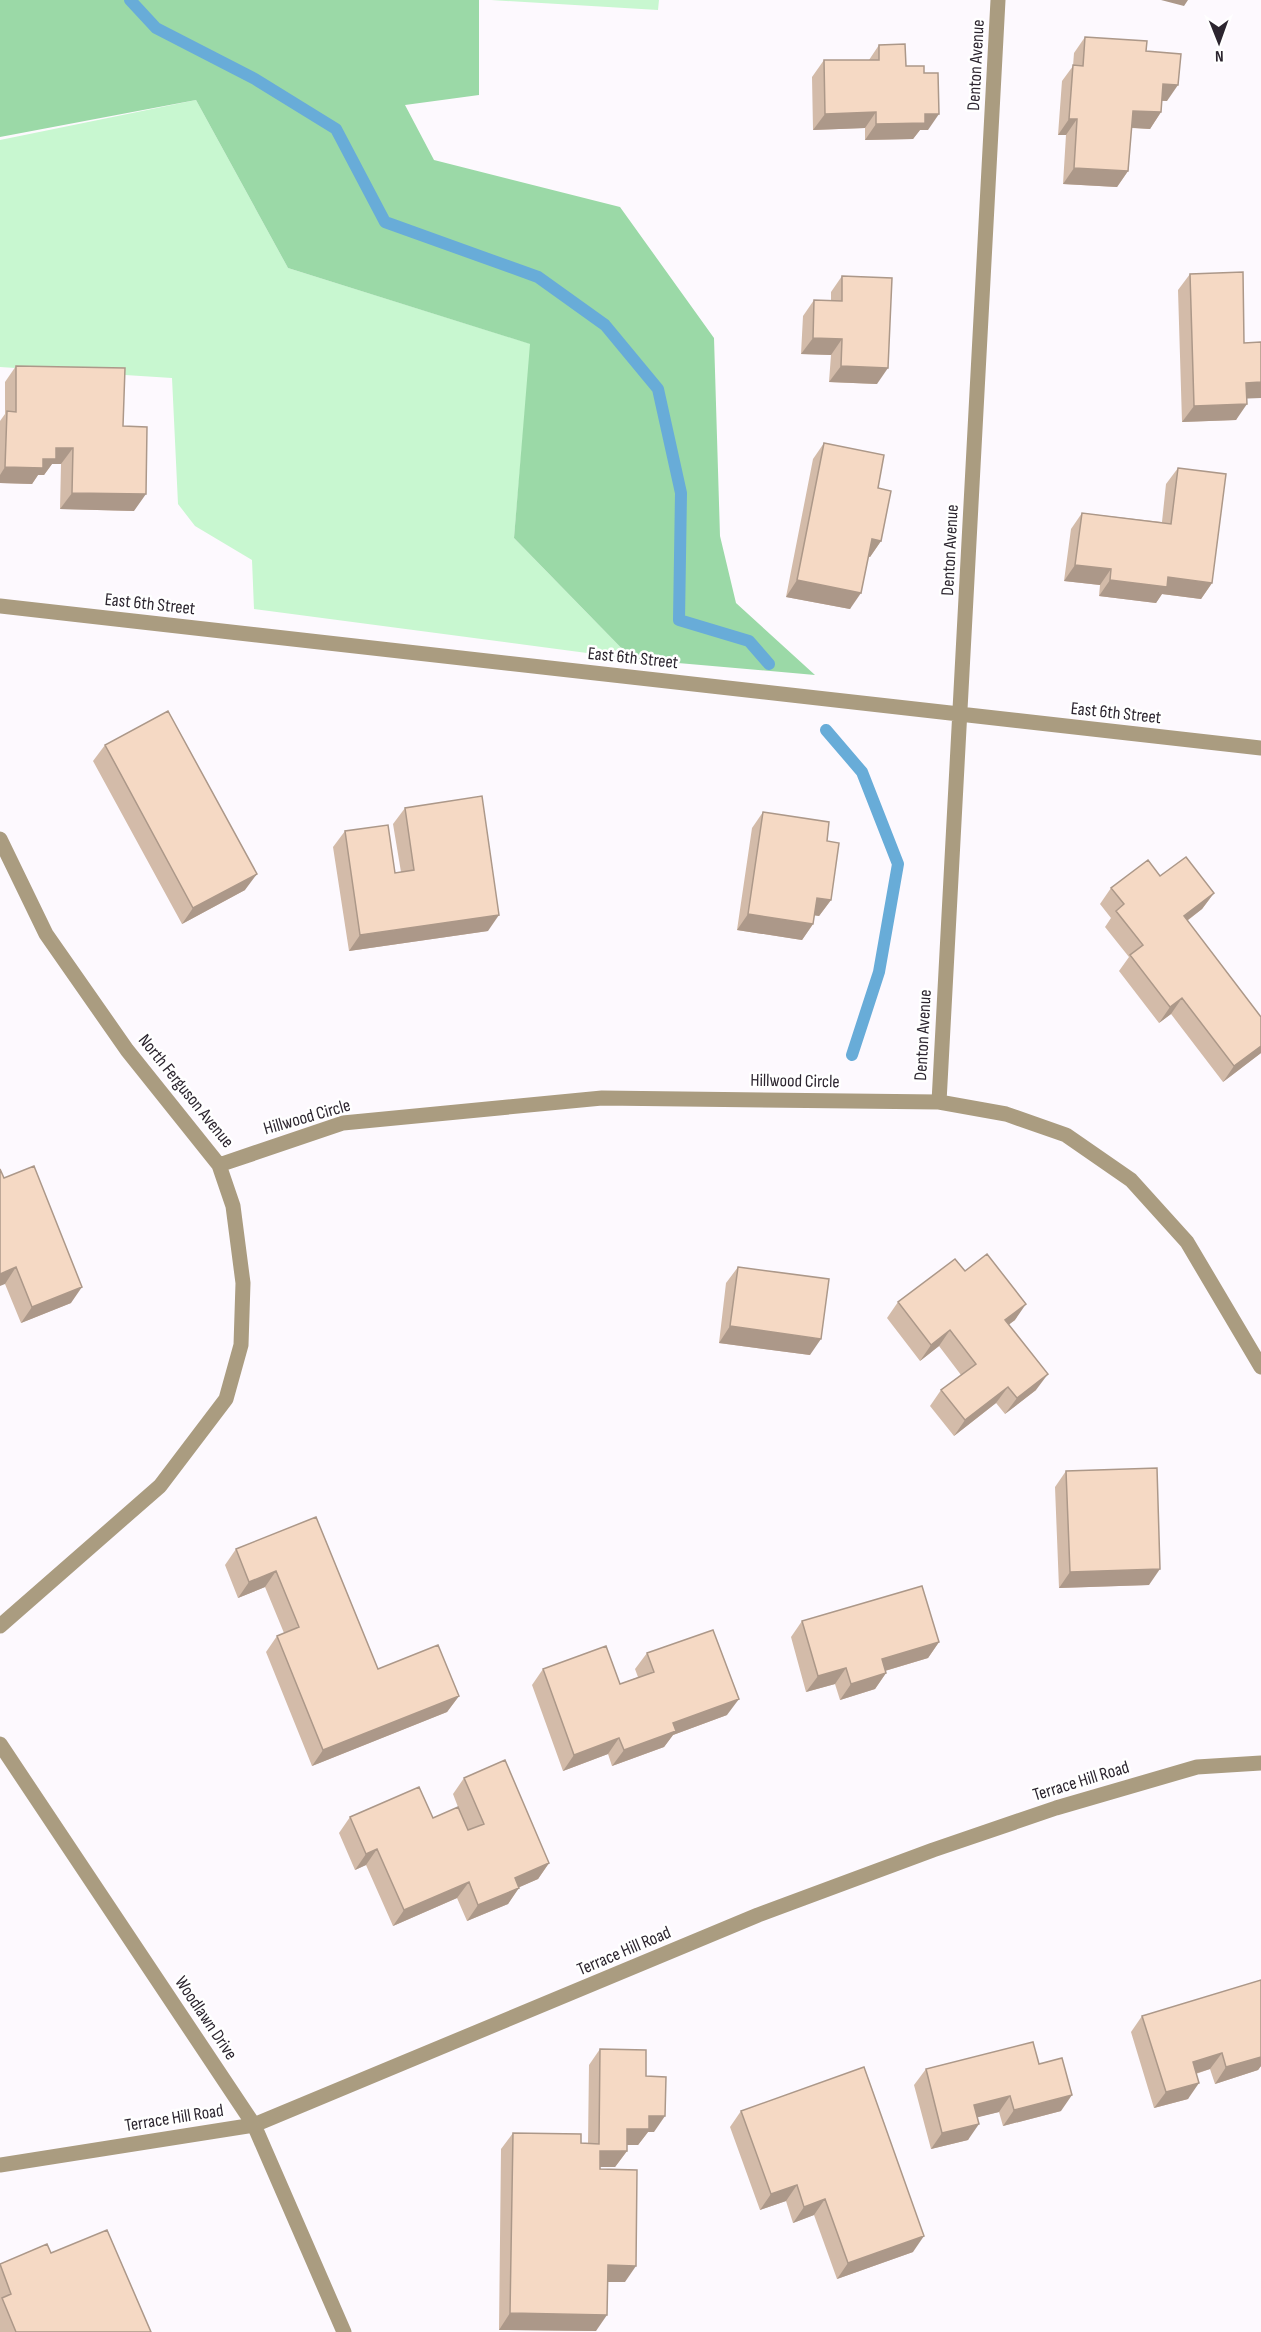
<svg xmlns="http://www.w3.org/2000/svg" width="1261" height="2332" viewBox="0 0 1261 2332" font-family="'Sofia Sans Condensed',sans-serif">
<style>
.green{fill:#c8f7d0}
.forest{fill:#9bd9a7}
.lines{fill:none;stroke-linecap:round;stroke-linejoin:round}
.stream{stroke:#68acd8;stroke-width:12}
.minor{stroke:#aa9c80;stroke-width:15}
.wall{fill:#d3bba9}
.shaded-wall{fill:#ac9889}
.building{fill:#f5d9c4;stroke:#ac9889;stroke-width:1.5}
.labels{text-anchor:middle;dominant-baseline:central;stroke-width:5;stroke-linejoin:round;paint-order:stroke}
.street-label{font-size:18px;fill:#2c252f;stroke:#fff}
</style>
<rect width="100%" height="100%" fill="#fdf9fe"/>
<path class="green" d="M 491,0 L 659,0 L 658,10 Z
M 196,100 L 288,268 L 531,344 L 514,538 L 632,659 L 254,609 L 252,560 L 195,526 L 178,504 L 172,378 L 0,367 L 0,140 Z"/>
<path class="forest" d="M 0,0 L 479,0 L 479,95 L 405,105 L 434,160 L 620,207 L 714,338 L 720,536 L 736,603 L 815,675 L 632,659 L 514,538 L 530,344 L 288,268 L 196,100 L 0,137 Z"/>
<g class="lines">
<path class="stream" d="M 130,0 L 156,28 L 255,79 L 336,129 L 385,222 L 538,277 L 605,325 L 658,389 L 681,493 L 679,620 L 749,641 L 769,664
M 826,730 L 862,772 L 898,864 L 879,972 L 852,1055"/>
<path class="minor" d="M 0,606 L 1261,748
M 0,839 L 46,934 L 127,1050 L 219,1165 L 233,1206 L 243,1283 L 241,1345 L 226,1399 L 160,1486 L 0,1626
M 939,1102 L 998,0
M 219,1165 L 343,1123 L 602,1098 L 939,1102 L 1006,1114 L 1066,1135 L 1131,1180 L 1187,1242 L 1261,1367
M 0,1744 L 254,2125 L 344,2332
M 0,2165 L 254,2125 L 758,1915 L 933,1850 L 1056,1808 L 1197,1767 L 1261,1763"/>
</g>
<path class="wall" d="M 1085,37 L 1146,51 L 1167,101 L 1162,101 L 1161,112 L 1150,129 L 1131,128 L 1128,171 L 1117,187 L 1063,184 L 1066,135 L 1058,135 L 1062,81 L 1073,66 L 1074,53 Z
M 879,45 L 906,66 L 928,130 L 920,130 L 913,139 L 865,140 L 865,128 L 813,130 L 812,77 L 824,60 L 869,60 Z
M 1190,274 L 1244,343 L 1261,398 L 1247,398 L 1236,420 L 1182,422 L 1178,290 Z
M 842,276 L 877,384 L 829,382 L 831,355 L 801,354 L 803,316 L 814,300 L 831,300 L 831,292 Z
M 16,366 L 123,426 L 134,511 L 60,509 L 61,464 L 52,464 L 44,475 L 38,475 L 32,484 L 0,483 L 0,421 L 5,414 L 5,382 Z
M 824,443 L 878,488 L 881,541 L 870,557 L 868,557 L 850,609 L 786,597 L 813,459 Z
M 1178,468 L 1212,583 L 1201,599 L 1162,594 L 1156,603 L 1099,596 L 1100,585 L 1064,581 L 1071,529 L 1082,513 L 1162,522 L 1166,484 Z
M 105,745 L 245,890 L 182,924 L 93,761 Z
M 405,808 L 488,931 L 349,951 L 333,847 L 345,831 L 395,873 L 401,872 L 393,824 Z
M 763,812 L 827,841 L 831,900 L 819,916 L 814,915 L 813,924 L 802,940 L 737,930 L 752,828 Z
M 1160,876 L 1214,893 L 1202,909 L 1187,921 L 1261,1053 L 1223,1082 L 1171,1014 L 1159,1023 L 1119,971 L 1129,957 L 1105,927 L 1111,918 L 1100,904 L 1111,888 Z
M 4,1178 L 71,1303 L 21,1323 L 5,1284 Z
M 738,1267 L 810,1355 L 719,1343 L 726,1283 Z
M 898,1302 L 1015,1320 L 1009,1324 L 1036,1390 L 1005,1414 L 996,1403 L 954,1436 L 930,1406 L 941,1390 L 961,1375 L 939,1346 L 920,1361 L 887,1318 Z
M 1066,1471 L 1149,1585 L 1059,1588 L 1055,1487 Z
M 316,1517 L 378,1669 L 459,1696 L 447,1712 L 312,1766 L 266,1652 L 277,1636 L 284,1633 L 265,1587 L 238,1598 L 225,1565 L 236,1549 Z
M 802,1621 L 939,1642 L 928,1658 L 885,1671 L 886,1673 L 875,1689 L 840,1700 L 835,1684 L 806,1692 L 791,1637 Z
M 647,1653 L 727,1715 L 673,1735 L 664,1747 L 612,1766 L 608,1754 L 563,1771 L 532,1685 L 543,1669 L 620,1684 L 638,1677 L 635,1669 Z
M 464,1778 L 549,1863 L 538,1879 L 519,1887 L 508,1904 L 467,1921 L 457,1898 L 393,1926 L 366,1865 L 355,1870 L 339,1833 L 350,1817 L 433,1818 L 458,1807 L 453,1794 Z
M 1261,1980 L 1261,2066 L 1258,2070 L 1215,2084 L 1210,2069 L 1196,2074 L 1188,2099 L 1154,2108 L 1131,2032 L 1142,2016 Z
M 600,2049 L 646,2076 L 654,2132 L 648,2132 L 638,2145 L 627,2145 L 627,2151 L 615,2167 L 600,2167 L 625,2282 L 607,2282 L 596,2331 L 499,2330 L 501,2149 L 513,2133 L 581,2143 L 588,2144 L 589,2065 Z
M 1039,2064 L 1061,2111 L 1003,2126 L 999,2112 L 977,2117 L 968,2140 L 931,2149 L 914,2085 L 926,2069 Z
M 741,2111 L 913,2252 L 837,2279 L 814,2215 L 793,2223 L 786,2201 L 760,2210 L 730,2127 Z
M 51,2253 L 151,2332 L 0,2332 L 0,2264 Z"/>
<path class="shaded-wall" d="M 1161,0 L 1188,0 L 1184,6 Z
M 1163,84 L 1178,85 L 1167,101 L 1152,100 Z
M 1133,111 L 1161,112 L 1150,129 L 1121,127 Z
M 876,112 L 865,128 L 813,130 L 825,114 Z
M 925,114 L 939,114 L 928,130 L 920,130 L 913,139 L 865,140 L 876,124 Z
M 1069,119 L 1077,119 L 1066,135 L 1058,135 Z
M 1074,168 L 1128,171 L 1117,187 L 1063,184 Z
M 813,338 L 842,339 L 831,355 L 801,354 Z
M 841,366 L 888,368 L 877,384 L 829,382 Z
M 1261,382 L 1261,398 L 1235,399 L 1246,383 Z
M 1247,404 L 1236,420 L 1182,422 L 1194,406 Z
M 56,448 L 73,448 L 61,464 L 52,464 L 44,475 L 38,475 L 32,484 L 0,483 L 0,475 L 5,467 L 43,459 Z
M 72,493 L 146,494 L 134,511 L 60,509 Z
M 872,539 L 881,541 L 870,557 L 861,555 Z
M 1075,565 L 1111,569 L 1100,585 L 1064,581 Z
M 1168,577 L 1212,583 L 1201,599 L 1162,594 L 1156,603 L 1099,596 L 1110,580 Z
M 797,580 L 861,593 L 850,609 L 786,597 Z
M 257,874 L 245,890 L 182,924 L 193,908 Z
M 1214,893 L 1202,909 L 1172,932 L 1184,916 Z
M 817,898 L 831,900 L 819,916 L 806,914 Z
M 748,914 L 813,924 L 802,940 L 737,930 Z
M 499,915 L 488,931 L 349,951 L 360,935 Z
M 1182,998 L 1171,1014 L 1159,1023 L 1170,1007 Z
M 1261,1046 L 1261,1053 L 1223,1082 L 1234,1066 Z
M 16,1267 L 5,1284 L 0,1286 L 0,1274 Z
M 82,1287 L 71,1303 L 21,1323 L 32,1307 Z
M 1026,1304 L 1015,1320 L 994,1336 L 1005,1320 Z
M 730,1326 L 821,1339 L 810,1355 L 719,1343 Z
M 950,1330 L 939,1346 L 920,1361 L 931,1345 Z
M 1048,1374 L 1036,1390 L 1005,1414 L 1017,1398 Z
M 1008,1387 L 996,1403 L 954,1436 L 965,1420 Z
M 1160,1569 L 1149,1585 L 1059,1588 L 1070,1572 Z
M 276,1571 L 265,1587 L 238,1598 L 249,1582 Z
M 939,1642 L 928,1658 L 871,1675 L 882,1659 Z
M 846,1668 L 835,1684 L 806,1692 L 818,1676 Z
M 886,1673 L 875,1689 L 840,1700 L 851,1684 Z
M 459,1696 L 447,1712 L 312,1766 L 323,1750 Z
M 739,1699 L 727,1715 L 673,1735 L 664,1747 L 612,1766 L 624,1750 L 673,1723 Z
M 619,1738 L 608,1754 L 563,1771 L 574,1755 Z
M 377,1849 L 366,1865 L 355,1870 L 366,1854 Z
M 549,1863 L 538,1879 L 504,1894 L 515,1878 Z
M 469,1882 L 457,1898 L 393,1926 L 404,1910 Z
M 519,1888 L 508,1904 L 467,1921 L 478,1905 Z
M 1222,2053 L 1210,2069 L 1181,2078 L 1193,2062 Z
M 1261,2057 L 1261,2066 L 1258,2070 L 1215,2084 L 1226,2067 Z
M 1199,2083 L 1188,2099 L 1154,2108 L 1166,2092 Z
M 1072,2095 L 1061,2111 L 1003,2126 L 1014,2110 Z
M 1010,2096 L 999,2112 L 963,2121 L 974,2105 Z
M 649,2116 L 665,2116 L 654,2132 L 648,2132 L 638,2145 L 616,2145 L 627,2129 Z
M 979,2124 L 968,2140 L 931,2149 L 942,2133 Z
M 600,2151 L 627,2151 L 615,2167 L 589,2167 Z
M 797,2185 L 786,2201 L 760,2210 L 771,2194 Z
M 825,2199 L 814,2215 L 793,2223 L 804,2207 Z
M 924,2236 L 913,2252 L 837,2279 L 848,2263 Z
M 608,2265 L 636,2266 L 625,2282 L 596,2282 Z
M 510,2313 L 607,2315 L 596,2331 L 499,2330 Z"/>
<path class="building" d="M 1085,37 L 1147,41 L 1146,51 L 1181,54 L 1178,85 L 1163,84 L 1161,112 L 1133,111 L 1128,171 L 1074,168 L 1077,119 L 1069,119 L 1073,65 L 1083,66 Z
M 905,44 L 906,66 L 924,66 L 924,73 L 938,73 L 939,114 L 925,114 L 925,123 L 876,124 L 876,112 L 825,114 L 824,60 L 879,60 L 879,45 Z
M 1243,272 L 1244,343 L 1261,342 L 1261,382 L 1246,383 L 1247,404 L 1194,406 L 1190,274 Z
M 842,276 L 892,278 L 888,368 L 841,366 L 842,339 L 813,338 L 814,300 L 842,301 Z
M 16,366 L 125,368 L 123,426 L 147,427 L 146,494 L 72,493 L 73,448 L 56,448 L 56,459 L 43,459 L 43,468 L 5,467 L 7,411 L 16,412 Z
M 824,443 L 884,455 L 878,488 L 891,491 L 881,541 L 872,539 L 861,593 L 797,580 Z
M 1178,468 L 1226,474 L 1212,583 L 1168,577 L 1167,587 L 1110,580 L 1111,569 L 1075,565 L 1082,513 L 1171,524 Z
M 168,711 L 257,874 L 193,908 L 105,745 Z
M 482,796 L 499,915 L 360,935 L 345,831 L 388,825 L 395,873 L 414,870 L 405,808 Z
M 763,812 L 829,822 L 827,841 L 839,843 L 831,900 L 817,898 L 813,924 L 748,914 Z
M 1186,857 L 1214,893 L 1184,916 L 1261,1017 L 1261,1046 L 1234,1066 L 1182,998 L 1170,1007 L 1130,955 L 1143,945 L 1116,911 L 1124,904 L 1111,888 L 1148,860 L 1160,876 Z
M 34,1166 L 82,1287 L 32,1307 L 16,1267 L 0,1274 L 0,1169 L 4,1178 Z
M 987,1254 L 1026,1304 L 1005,1320 L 1048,1374 L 1017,1398 L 1008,1387 L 965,1420 L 941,1390 L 976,1364 L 950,1330 L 931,1345 L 898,1302 L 955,1259 L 965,1271 Z
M 738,1267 L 829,1279 L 821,1339 L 730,1326 Z
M 1157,1468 L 1160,1569 L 1070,1572 L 1066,1471 Z
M 316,1517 L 378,1669 L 438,1645 L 459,1696 L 323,1750 L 277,1636 L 299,1627 L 276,1571 L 249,1582 L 236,1549 Z
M 922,1586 L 939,1642 L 882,1659 L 886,1673 L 851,1684 L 846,1668 L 818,1676 L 802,1621 Z
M 713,1630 L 739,1699 L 673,1723 L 676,1731 L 624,1750 L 619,1738 L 574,1755 L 543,1669 L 606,1646 L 620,1684 L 654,1672 L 647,1653 Z
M 505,1760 L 549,1863 L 515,1878 L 519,1888 L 478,1905 L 469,1882 L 404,1910 L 377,1849 L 366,1854 L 350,1817 L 419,1787 L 433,1818 L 458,1807 L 468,1830 L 484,1824 L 464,1778 Z
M 1261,1980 L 1261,2057 L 1226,2067 L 1222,2053 L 1193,2062 L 1199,2083 L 1166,2092 L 1142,2016 Z
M 1033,2042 L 1039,2064 L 1062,2058 L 1072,2095 L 1014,2110 L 1010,2096 L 974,2105 L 979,2124 L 942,2133 L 926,2069 Z
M 600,2049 L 646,2050 L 646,2076 L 666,2077 L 665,2116 L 649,2116 L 649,2129 L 627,2129 L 627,2151 L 600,2151 L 600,2169 L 637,2170 L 636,2266 L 608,2265 L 607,2315 L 510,2313 L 513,2133 L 581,2134 L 581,2143 L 599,2144 Z
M 864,2067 L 924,2236 L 848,2263 L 825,2199 L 804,2207 L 797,2185 L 771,2194 L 741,2111 Z
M 107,2230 L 151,2332 L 16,2332 L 2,2298 L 11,2294 L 0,2264 L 47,2244 L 51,2253 Z"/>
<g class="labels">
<g class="street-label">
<text transform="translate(976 65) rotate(-87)">Denton Avenue</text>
<text transform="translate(950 550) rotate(-87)">Denton Avenue</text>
<text transform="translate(150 604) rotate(6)">East 6th Street</text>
<text transform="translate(633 658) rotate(6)">East 6th Street</text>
<text transform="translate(1116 713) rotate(6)">East 6th Street</text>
<text transform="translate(923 1035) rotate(-87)">Denton Avenue</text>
<text transform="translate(795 1081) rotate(1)">Hillwood Circle</text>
<text transform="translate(186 1091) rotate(51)">North Ferguson Avenue</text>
<text transform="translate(307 1117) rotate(-16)">Hillwood Circle</text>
<text transform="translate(1081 1781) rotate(-17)">Terrace Hill Road</text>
<text transform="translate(624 1951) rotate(-23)">Terrace Hill Road</text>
<text transform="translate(206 2018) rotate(56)">Woodlawn Drive</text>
<text transform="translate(174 2118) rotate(-9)">Terrace Hill Road</text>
</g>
</g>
<g transform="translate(1219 42) rotate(179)" stroke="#ffffff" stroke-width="4.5" paint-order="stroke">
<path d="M0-4.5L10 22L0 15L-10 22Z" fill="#2c252f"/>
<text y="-9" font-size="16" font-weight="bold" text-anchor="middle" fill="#2c252f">N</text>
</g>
</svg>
